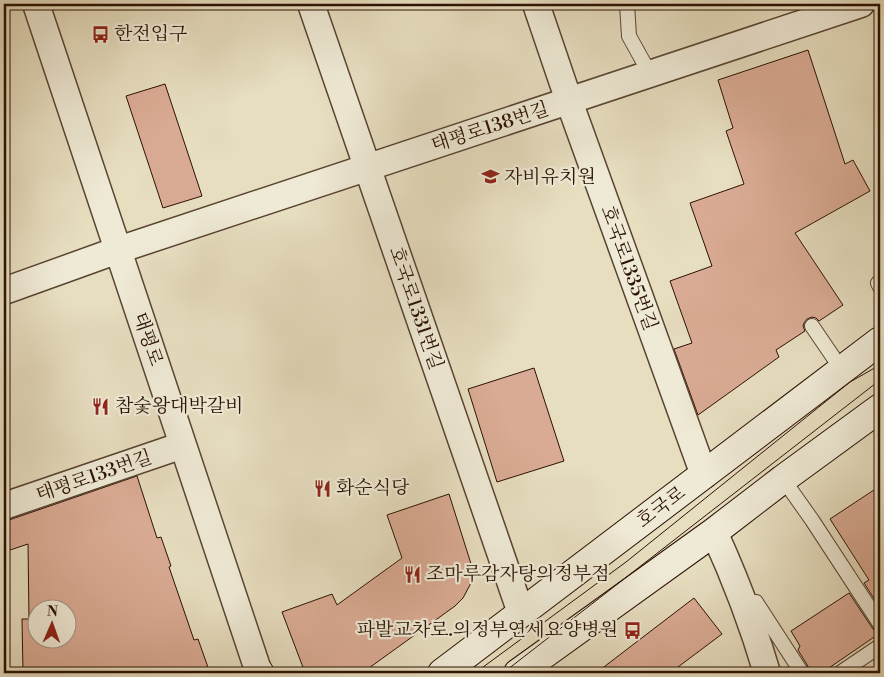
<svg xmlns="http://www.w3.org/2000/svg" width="884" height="677" viewBox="0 0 884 677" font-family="'Libre Bodoni','Noto Serif KR',serif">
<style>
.building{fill:#daab94;stroke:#2a1103;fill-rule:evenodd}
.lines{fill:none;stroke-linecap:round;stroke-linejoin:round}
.lane-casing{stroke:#594432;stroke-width:16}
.street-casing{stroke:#594432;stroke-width:29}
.secondary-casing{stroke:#2a1103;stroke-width:30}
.lane{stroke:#efead6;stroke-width:14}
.street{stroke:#efead6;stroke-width:26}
.secondary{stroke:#efead6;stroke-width:28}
.tram{stroke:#2a1103;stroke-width:1}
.labels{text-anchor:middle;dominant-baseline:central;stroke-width:4.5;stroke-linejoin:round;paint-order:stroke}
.poi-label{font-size:19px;fill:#2a1103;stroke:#efead6;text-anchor:start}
.street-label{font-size:19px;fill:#2a1103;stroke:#efead6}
</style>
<rect width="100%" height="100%" fill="#e7dec0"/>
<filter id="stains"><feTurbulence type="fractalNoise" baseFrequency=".004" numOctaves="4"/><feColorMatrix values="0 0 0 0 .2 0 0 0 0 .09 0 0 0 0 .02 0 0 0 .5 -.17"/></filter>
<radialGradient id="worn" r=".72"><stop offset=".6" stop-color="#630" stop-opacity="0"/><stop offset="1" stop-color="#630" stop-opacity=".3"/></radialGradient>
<path class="building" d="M 808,50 L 845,164 L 853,160 L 870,191 L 795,233 L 843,305 L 819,321 L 816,318 L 812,317 L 807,319 L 804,323 L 803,326 L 805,331 L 776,350 L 779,357 L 698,415 L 674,349 L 692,343 L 670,281 L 712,266 L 690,203 L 744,184 L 726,131 L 733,128 L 718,80 Z
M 165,84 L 202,196 L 163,208 L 126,96 Z
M 534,368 L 564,461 L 497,482 L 468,389 Z
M 137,476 L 157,538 L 161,537 L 171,566 L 169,567 L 194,640 L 198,639 L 210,673 L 23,673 L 22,619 L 29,619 L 28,544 L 4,552 L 4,521 L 9,520 ZM 38,610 L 68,610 L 68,640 L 38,640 Z
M 880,486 L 880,608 L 864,583 L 869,580 L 830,519 Z
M 449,494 L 472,567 L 471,583 L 463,598 L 455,606 L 362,673 L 345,673 L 304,670 L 282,612 L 332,594 L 337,605 L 402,558 L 387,515 Z
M 849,593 L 873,629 L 876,632 L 880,633 L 826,670 L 809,668 L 798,650 L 800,646 L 791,631 Z
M 694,598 L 722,634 L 670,673 L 596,673 Z"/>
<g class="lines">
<defs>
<path id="lane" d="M 627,4 L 629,36 L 650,74
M 878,283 L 880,287
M 812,326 L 842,370
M 783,479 L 812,520 L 880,624
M 744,603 L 756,602 L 802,673
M 840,673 L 880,646"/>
<path id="street" d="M 36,4 L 259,673
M 311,4 L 521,613
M 536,4 L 569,101 L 704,475
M 4,291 L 118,250 L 861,4
M 4,506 L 183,445
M 714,532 C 735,578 753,625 767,673"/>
<path id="secondary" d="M 258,673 L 259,672
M 442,673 L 880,341
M 518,673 L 714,532 L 783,479 L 880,408"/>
</defs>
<use href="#lane" class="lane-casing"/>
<use href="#street" class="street-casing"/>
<use href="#secondary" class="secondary-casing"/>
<use href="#lane" class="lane"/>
<use href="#street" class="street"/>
<use href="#secondary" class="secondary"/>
<path class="tram" d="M 475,673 L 626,562 L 850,382 L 880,365
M 503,673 L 880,380"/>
</g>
<defs>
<symbol id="bus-bare" viewBox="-9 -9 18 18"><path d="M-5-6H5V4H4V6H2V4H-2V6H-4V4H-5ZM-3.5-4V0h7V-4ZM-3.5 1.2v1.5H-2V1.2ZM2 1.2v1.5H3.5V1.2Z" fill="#8f2418" stroke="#efead6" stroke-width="2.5" paint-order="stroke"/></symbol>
<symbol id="school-bare" viewBox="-9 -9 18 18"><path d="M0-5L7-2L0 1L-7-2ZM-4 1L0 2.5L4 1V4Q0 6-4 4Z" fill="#8f2418" stroke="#efead6" stroke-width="2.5" paint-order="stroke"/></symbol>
<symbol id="restaurant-bare" viewBox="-9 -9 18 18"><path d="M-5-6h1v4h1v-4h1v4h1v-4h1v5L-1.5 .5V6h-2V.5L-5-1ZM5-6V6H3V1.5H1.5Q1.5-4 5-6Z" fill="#8f2418" stroke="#efead6" stroke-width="2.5" paint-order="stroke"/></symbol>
</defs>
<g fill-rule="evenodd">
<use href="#bus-bare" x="88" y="22" width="25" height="25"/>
<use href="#school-bare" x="478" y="164" width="25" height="25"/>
<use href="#restaurant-bare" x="88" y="394" width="25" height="25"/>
<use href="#restaurant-bare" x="310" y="476" width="25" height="25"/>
<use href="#restaurant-bare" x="400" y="562" width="25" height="25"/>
<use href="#bus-bare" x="620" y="618" width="25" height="25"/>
</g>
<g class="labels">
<g class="poi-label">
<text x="114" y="34">한전입구</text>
<text x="504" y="177">자비유치원</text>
<text x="115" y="406">참숯왕대박갈비</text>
<text x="336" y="488">화순식당</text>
<text x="426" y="574">조마루감자탕의정부점</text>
<text x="618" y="630" text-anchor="end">파발교차로.의정부연세요양병원</text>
</g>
<g class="street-label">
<text transform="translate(490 127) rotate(-18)">태평로138번길</text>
<text transform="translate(629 268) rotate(70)">호국로1335번길</text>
<text transform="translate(416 308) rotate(71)">호국로1331번길</text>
<text transform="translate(148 339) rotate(71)">태평로</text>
<text transform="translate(94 476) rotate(-19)">태평로133번길</text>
<text transform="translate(661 507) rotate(-37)">호국로</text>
</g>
</g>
<rect width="884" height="677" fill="none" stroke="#e7dec0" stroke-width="20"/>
<rect x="5" y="5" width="874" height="667" fill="none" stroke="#2a1103" stroke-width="2.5"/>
<rect x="10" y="10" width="864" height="657" fill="none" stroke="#2a1103"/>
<g transform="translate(52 624) rotate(2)"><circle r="24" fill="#efead6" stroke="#a09382"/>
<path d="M0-4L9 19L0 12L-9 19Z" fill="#8f2418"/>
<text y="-8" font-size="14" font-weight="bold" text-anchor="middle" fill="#2a1103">N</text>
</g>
<rect width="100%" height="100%" filter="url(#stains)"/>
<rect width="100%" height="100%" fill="url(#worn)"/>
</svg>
